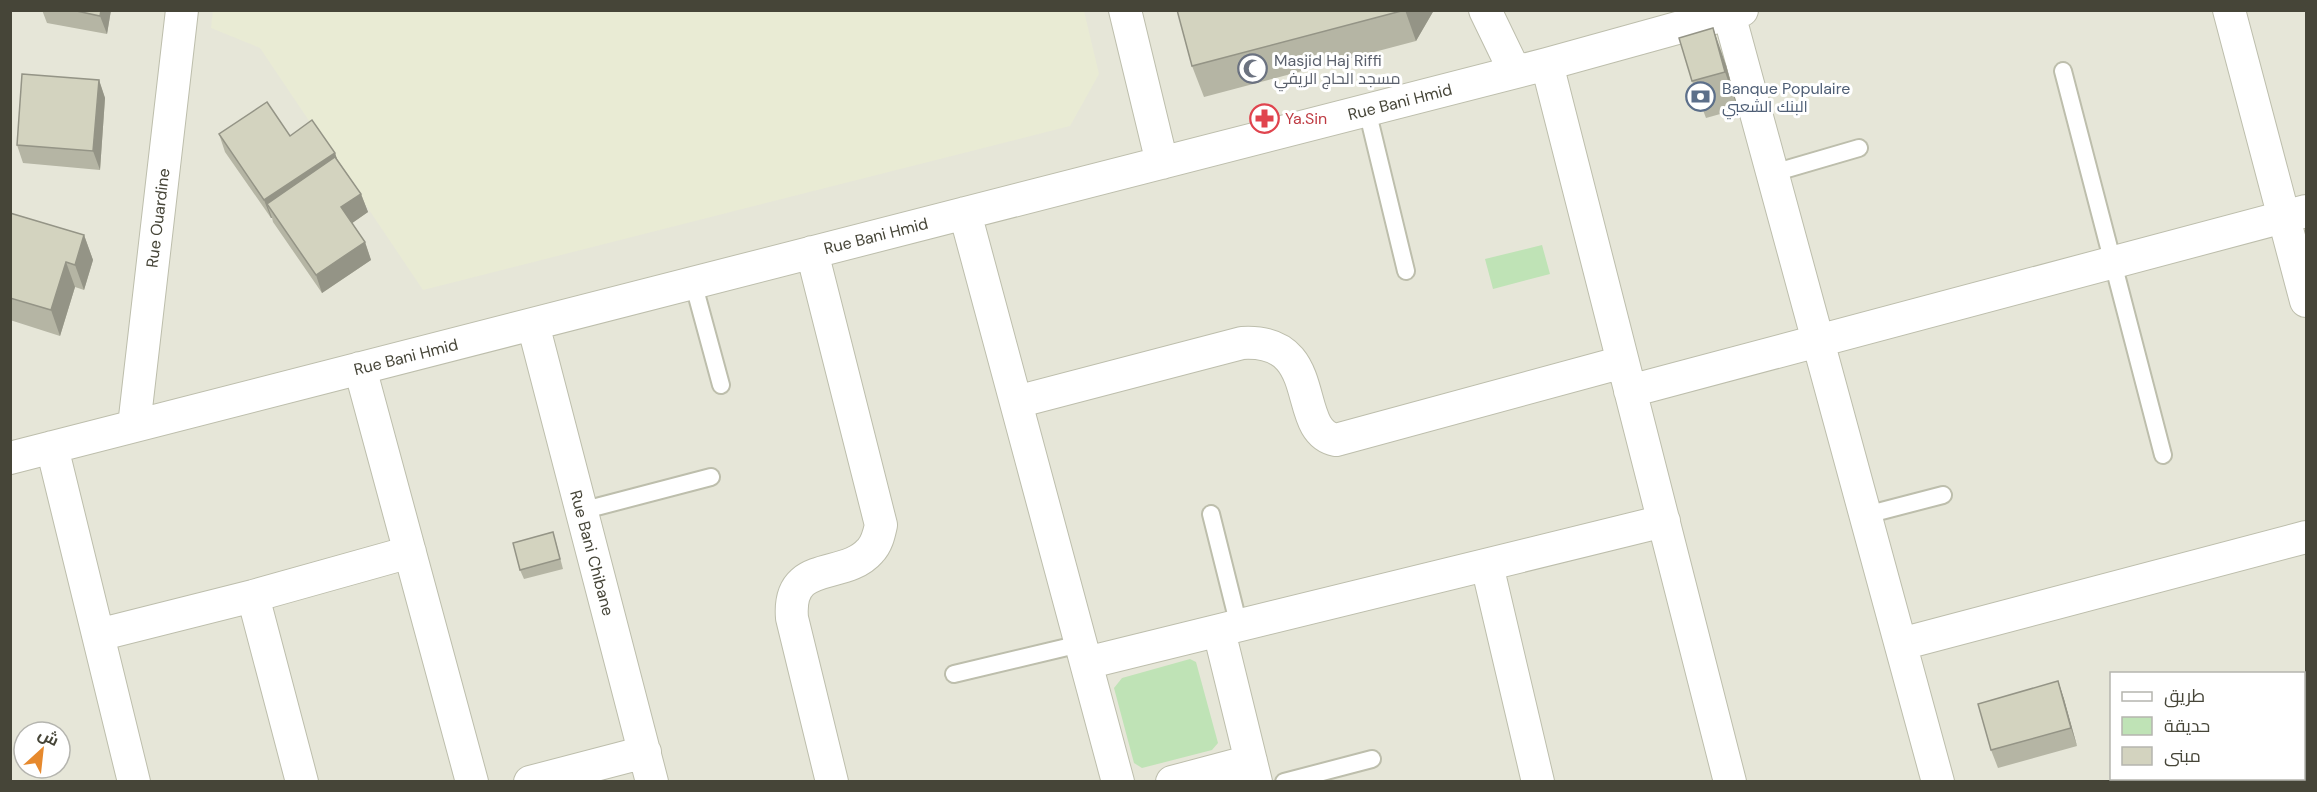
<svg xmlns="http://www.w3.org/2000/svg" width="2317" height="792" viewBox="0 0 2317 792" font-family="'DM Sans',Cairo,sans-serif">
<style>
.residential{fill:#e6e6d8;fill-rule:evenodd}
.education{fill:#e9ebd4}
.green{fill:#bfe3b6}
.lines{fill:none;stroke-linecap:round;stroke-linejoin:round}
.lane-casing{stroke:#bdbeac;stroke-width:20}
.street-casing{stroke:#bdbeac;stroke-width:34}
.lane{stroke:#fff;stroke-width:16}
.street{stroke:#fff;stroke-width:32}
.wall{fill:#b5b5a4}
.shaded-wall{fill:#949486}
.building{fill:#d3d3bf;stroke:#949486;stroke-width:1.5}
.labels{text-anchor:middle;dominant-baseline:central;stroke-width:6;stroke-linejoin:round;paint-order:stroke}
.worship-label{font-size:16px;fill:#5b616d;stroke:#fff;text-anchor:start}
.service-label{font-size:16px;fill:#4e5e75;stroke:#fff;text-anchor:start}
.street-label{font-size:16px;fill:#464538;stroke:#fff}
.health-label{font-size:16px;fill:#be3a42;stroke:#fff;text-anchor:start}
</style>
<rect width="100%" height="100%" fill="#f2f3e9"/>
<path class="residential" d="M 10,11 L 2306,11 L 2306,781 L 11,781 ZM 2112,674 L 2304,674 L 2304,778 L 2112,778 ZM 24,732 L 60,732 L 60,768 L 24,768 Z"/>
<path class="education" d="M 213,10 L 1084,11 L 1099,74 L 1070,126 L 423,290 L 260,48 L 211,28 Z"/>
<path class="green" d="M 1542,245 L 1550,274 L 1493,289 L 1485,259 Z
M 1190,659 L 1196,662 L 1218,743 L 1212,750 L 1142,768 L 1134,763 L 1114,688 L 1122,678 Z"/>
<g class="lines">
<defs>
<path id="lane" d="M 2063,71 L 2163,455
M 1367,110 L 1406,271
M 1773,173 L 1859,148
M 693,282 L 721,385
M 581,511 L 711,477
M 1211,514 L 1239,626
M 1866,515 L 1943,495
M 954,674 L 1080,644
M 1284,782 L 1372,759"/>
<path id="street" d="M 1125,10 L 1162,163
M 1485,10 L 1515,72
M 2229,10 L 2306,301
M 1729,14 L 1938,782
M 1547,64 L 1730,782
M 965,213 L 1118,782
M 812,252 L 881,525 C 879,534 877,544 870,551 C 844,581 787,558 792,618 L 832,782
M 533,324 L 652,782
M 360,368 L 472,782
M 1630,391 L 2306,211
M 1016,402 L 1242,343 C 1326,338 1290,431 1336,440 L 1623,362
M 134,426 L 182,10
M 52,447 L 134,782
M 10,458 L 1547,64 L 1742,10
M 1487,565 L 1538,782
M 253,596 L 302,782
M 1219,631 L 1256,782
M 98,635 L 253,596 L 410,552
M 1901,644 L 2306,537
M 1086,663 L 1664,521
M 2304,769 L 2306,769
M 530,782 L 645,752
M 1172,782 L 1251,761
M 2229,782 L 2247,778"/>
</defs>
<use href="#lane" class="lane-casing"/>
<use href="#street" class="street-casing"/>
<use href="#lane" class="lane"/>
<use href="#street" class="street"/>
</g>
<path class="wall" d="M 42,10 L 111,10 L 107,34 L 47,23 Z
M 1177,10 L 1434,10 L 1416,41 L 1204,97 L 1192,66 Z
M 1726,65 L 1738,109 L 1706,118 L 1692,81 Z
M 99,80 L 105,98 L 100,170 L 23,163 L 17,145 Z
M 219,134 L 290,136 L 335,153 L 337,159 L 361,194 L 368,212 L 352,223 L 365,242 L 371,260 L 322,293 L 273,222 L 272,218 L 271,218 L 225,152 Z
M 10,213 L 84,235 L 93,260 L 84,290 L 75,287 L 60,336 L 10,320 Z
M 556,542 L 563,569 L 524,579 L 520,570 Z
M 2058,681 L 2064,699 L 2077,746 L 1998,768 L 1991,750 Z"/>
<path class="shaded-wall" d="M 101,10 L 111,10 L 107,34 L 100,16 Z
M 1405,10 L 1434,10 L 1416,41 Z
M 1713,28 L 1726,65 L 1738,109 L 1725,72 Z
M 99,80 L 105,98 L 100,170 L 93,151 Z
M 335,153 L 341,171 L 267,204 L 272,218 L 271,218 L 264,200 Z
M 361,194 L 368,212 L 348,226 L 341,207 Z
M 84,235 L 93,260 L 84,290 L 75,265 Z
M 365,242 L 371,260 L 322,293 L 316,275 Z
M 66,262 L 75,287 L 60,336 L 51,310 Z
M 2058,681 L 2064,699 L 2077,746 L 2071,728 Z"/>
<path class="building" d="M 72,10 L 101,10 L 100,16 Z
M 1177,10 L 1405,10 L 1192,66 Z
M 1713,28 L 1725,72 L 1692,81 L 1679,38 Z
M 22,74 L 99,80 L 93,151 L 17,145 Z
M 267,102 L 290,136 L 312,120 L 335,153 L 264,200 L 219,134 Z
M 335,157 L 361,194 L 341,207 L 365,242 L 316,275 L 267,204 Z
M 10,213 L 84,235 L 75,265 L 66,262 L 51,310 L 10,298 Z
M 553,532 L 560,559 L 520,570 L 513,543 Z
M 2058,681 L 2071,728 L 1991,750 L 1978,704 Z"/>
<defs>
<symbol id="mosque-ring" viewBox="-11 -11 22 22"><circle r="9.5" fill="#fff" stroke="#6b7280" stroke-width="1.5"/><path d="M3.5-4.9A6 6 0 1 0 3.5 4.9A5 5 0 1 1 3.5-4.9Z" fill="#6b7280"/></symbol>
<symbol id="bank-ring" viewBox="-11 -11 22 22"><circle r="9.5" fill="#fff" stroke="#5c6f8a" stroke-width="1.5"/><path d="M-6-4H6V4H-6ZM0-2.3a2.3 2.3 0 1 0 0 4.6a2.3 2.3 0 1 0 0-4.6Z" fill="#5c6f8a"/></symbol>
<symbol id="pharmacy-ring" viewBox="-11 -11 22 22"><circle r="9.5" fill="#fff" stroke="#e0444e" stroke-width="1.5"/><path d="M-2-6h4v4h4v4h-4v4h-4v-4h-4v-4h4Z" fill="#e0444e"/></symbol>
</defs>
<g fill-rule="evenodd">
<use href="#mosque-ring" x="1236" y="52" width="33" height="33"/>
<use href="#bank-ring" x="1684" y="80" width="33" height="33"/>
<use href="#pharmacy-ring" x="1248" y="102" width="33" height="33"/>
</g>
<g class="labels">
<g class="worship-label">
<text x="1274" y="60">Masjid Haj Riffi<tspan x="1274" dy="18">مسجد الحاج الريفي</tspan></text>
</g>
<g class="service-label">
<text x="1722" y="88">Banque Populaire<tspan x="1722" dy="18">البنك الشعبي</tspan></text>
</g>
<g class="street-label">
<text transform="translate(1400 102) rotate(-14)">Rue Bani Hmid</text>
<text transform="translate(158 218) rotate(-83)">Rue Ouardine</text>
<text transform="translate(876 236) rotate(-14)">Rue Bani Hmid</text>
<text transform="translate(406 357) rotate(-14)">Rue Bani Hmid</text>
<text transform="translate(592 553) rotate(75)">Rue Bani Chibane</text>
</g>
<g class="health-label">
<text x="1285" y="118">Ya.Sin</text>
</g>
</g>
<rect width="2317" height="792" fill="none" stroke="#464538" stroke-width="24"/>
<rect x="2110" y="672" width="195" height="108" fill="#ffffff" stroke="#b5b5af" stroke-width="1.5"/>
<rect x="2122" y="692" width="30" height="9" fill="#ffffff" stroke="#b5b5af" stroke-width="1.5"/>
<text x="2164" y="702" font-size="18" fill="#464538">طريق</text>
<rect x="2122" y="717" width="30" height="18" fill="#bfe3b6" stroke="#b5b5af" stroke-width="1.5"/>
<text x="2164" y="732" font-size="18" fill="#464538">حديقة</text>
<rect x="2122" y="747" width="30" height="18" fill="#d3d3bf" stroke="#b5b5af" stroke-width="1.5"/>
<text x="2164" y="762" font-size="18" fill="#464538">مبنى</text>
<g transform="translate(42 750) rotate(27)"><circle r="28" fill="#ffffff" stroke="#b5b5af" stroke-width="1.5"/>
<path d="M0-4.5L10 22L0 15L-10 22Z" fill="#e6892d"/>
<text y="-9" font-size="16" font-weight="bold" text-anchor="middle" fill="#464538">ش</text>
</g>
</svg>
